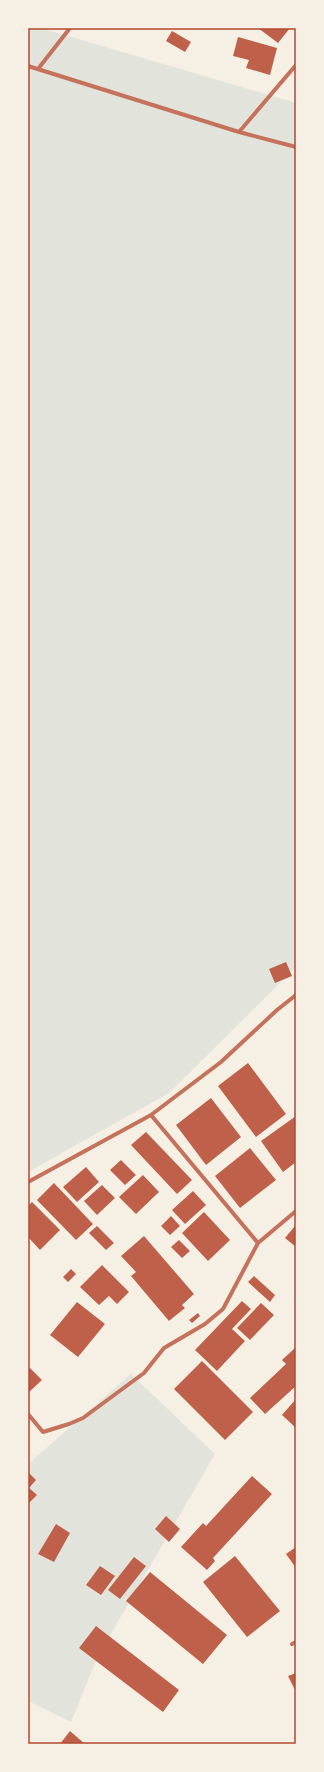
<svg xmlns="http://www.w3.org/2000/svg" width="324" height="1772" viewBox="0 0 324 1772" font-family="'Source Sans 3',sans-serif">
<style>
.green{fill:#e2e4dc}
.building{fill:#bf614a}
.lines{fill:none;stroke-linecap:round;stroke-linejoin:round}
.minor{stroke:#c5725c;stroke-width:4}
.neatline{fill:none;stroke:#b5482f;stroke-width:1.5}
</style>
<rect width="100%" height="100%" fill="#f6efe4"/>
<path class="green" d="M 28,28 L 41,28 L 296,103 L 296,967 L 169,1093 L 28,1172 Z
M 131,1374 L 215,1454 L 97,1658 L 71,1722 L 28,1701 L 28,1464 Z"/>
<path class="building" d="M 258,28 L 290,28 L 278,43 Z
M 172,31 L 191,42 L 185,52 L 166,41 Z
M 238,37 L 277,48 L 270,75 L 246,68 L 249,60 L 233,56 Z
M 286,962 L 292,976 L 275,983 L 269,969 Z
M 248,1063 L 286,1114 L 256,1137 L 218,1086 Z
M 211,1098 L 241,1137 L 206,1165 L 176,1125 Z
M 296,1116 L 296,1162 L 283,1172 L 261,1141 Z
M 146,1132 L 192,1180 L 177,1194 L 131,1145 Z
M 250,1148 L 276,1180 L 240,1208 L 215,1176 Z
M 121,1160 L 136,1175 L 125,1185 L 110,1170 Z
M 86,1167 L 99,1182 L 77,1202 L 63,1187 Z
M 143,1175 L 159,1192 L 136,1214 L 119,1197 Z
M 54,1183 L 93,1224 L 76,1240 L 37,1200 Z
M 102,1185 L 115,1198 L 97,1215 L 84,1201 Z
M 193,1191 L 206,1205 L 185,1224 L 172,1210 Z
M 32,1202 L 60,1230 L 40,1250 L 28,1237 L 28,1206 Z
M 204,1212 L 230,1240 L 208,1261 L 182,1233 Z
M 171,1216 L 180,1226 L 170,1235 L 161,1226 Z
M 97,1226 L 114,1243 L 106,1250 L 89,1233 Z
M 295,1226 L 296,1227 L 296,1247 L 285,1238 Z
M 144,1236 L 194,1294 L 182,1305 L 185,1308 L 169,1321 L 131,1276 L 136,1272 L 121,1256 Z
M 179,1240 L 190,1251 L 182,1258 L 171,1247 Z
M 102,1265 L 129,1292 L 117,1304 L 109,1296 L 99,1305 L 80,1287 Z
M 71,1269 L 76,1274 L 68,1282 L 63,1277 Z
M 254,1276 L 275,1295 L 270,1302 L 248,1282 Z
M 242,1301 L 251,1309 L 232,1329 L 245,1341 L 217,1371 L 195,1350 Z
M 77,1302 L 105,1324 L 78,1357 L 50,1335 Z
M 261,1303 L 274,1315 L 250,1340 L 237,1328 Z
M 198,1313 L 200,1316 L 192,1323 L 189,1320 Z
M 296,1347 L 296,1386 L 265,1414 L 250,1398 L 286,1364 L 282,1360 Z
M 202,1361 L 253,1412 L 225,1440 L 174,1389 Z
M 28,1366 L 42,1380 L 28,1393 Z
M 296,1399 L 296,1428 L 282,1415 Z
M 28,1472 L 36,1480 L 29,1488 L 37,1495 L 28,1504 Z
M 252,1476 L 272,1494 L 213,1558 L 215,1561 L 207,1570 L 181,1547 L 203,1523 L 206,1526 Z
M 166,1516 L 180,1529 L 169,1542 L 155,1529 Z
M 56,1524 L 70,1533 L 54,1562 L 38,1554 Z
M 296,1547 L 296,1568 L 286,1554 Z
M 235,1556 L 280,1611 L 247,1637 L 203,1582 Z
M 134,1557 L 146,1566 L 120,1599 L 108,1590 Z
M 100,1566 L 115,1576 L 101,1595 L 86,1585 Z
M 150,1572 L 227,1635 L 203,1664 L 126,1601 Z
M 96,1626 L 179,1690 L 163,1712 L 79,1648 Z
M 296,1673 L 296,1692 L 288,1676 Z
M 70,1731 L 85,1744 L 60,1744 Z"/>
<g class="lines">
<path class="minor" d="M 28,66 L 239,132 L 296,147
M 38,69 L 70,28
M 239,132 L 296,65
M 151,1115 L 258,1243
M 28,1182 L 151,1115 L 221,1062 L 277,1010 L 296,995
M 28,1414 L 43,1432 L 69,1424 L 83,1418 L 144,1373 L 164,1348 L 205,1324 L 223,1309 L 258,1243 L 296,1211
M 292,1644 L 296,1642"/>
</g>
<rect width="324" height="1772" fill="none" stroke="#f6efe4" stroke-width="58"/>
<rect x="29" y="29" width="266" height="1714" class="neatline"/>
</svg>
